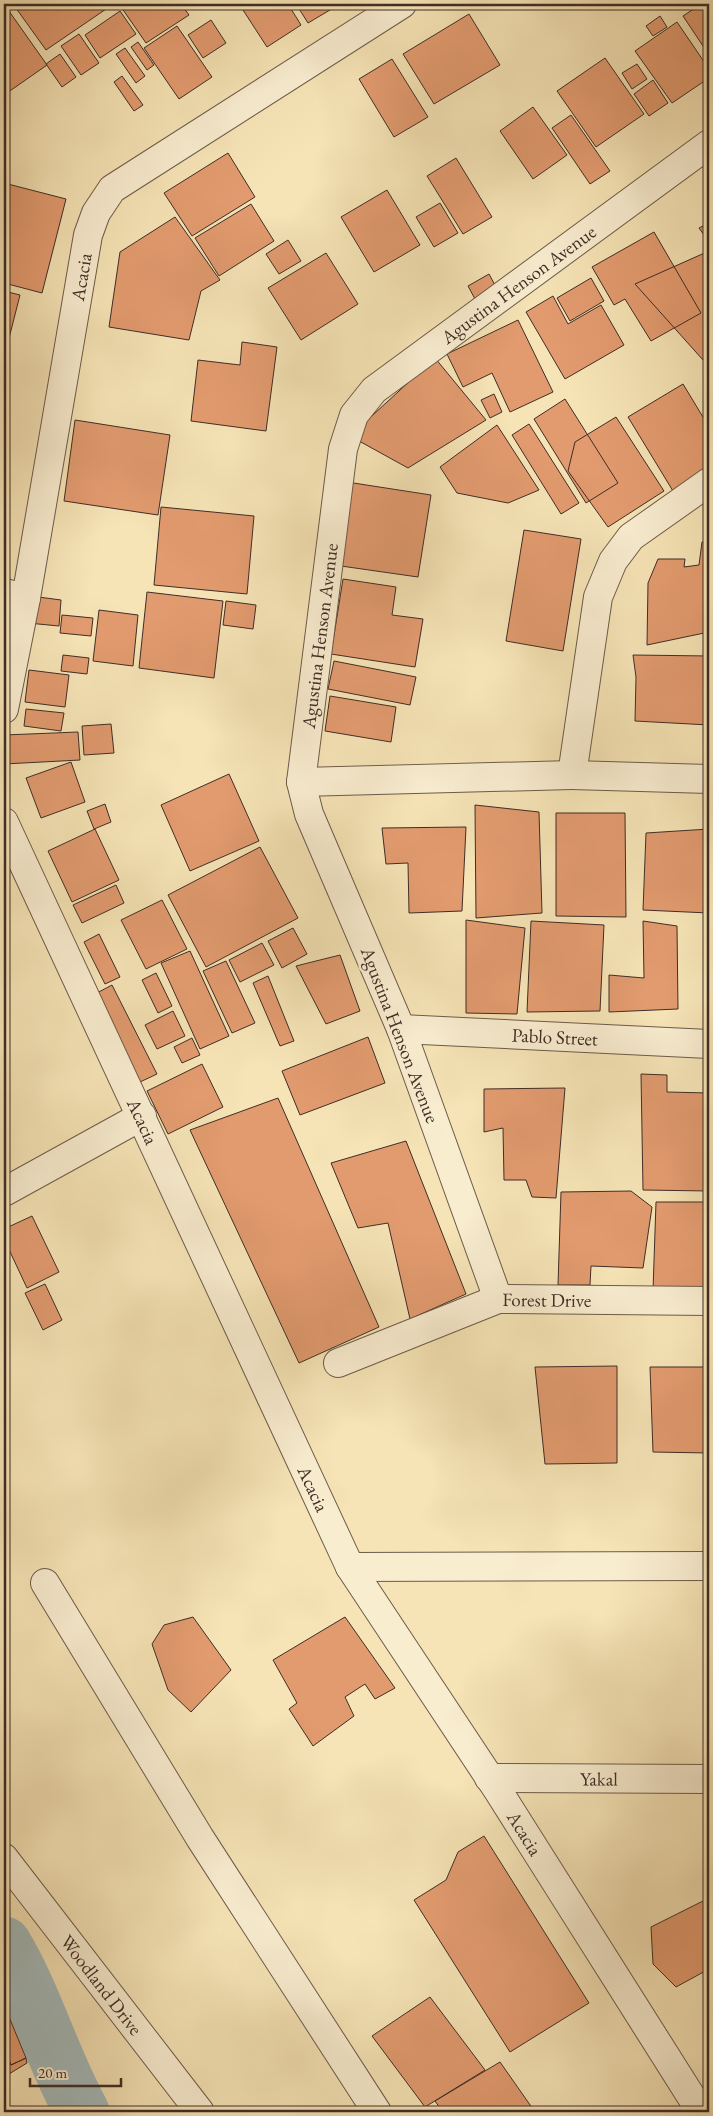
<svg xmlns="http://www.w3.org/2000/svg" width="713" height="2116" viewBox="0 0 713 2116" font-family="'EB Garamond',serif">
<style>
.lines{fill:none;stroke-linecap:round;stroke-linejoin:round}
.river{stroke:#a4bbbb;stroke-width:55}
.building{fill:#e29b6f;stroke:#3f2d26}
.minor-casing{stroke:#6d5b4a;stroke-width:30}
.minor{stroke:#f9edd0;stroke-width:28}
.labels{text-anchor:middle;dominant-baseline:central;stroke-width:5;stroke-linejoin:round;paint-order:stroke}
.street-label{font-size:19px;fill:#3f2d26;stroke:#f9edd0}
</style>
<rect width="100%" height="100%" fill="#f6e4b6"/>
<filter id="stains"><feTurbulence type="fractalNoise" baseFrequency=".004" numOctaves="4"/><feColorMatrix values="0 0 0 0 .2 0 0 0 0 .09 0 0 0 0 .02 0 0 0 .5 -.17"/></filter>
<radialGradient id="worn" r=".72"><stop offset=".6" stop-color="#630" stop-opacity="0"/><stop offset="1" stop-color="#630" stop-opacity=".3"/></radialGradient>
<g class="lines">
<path class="river" d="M 4,1944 C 36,1997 52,2058 82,2112"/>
</g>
<path class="building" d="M 4,4 L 47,65 L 4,95 Z
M 13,4 L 111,4 L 112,5 L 46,50 Z
M 119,4 L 181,4 L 189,15 L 146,43 Z
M 252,4 L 288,4 L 301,25 L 267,47 L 243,10 Z
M 296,4 L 333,4 L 335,7 L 308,23 Z
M 701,4 L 709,4 L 709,55 L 683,16 Z
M 120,11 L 136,34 L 100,58 L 85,35 Z
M 469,14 L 500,65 L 434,104 L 403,54 Z
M 660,16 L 667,27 L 653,36 L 646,26 Z
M 211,20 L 226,43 L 203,58 L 188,35 Z
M 677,22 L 709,69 L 709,78 L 672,103 L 635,51 Z
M 177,26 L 212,77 L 179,99 L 144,48 Z
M 79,34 L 99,63 L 81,75 L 61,46 Z
M 138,42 L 154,65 L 147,70 L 131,47 Z
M 125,48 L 145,76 L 136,83 L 116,54 Z
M 60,54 L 76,77 L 62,87 L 46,64 Z
M 605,58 L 644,114 L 596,147 L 557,91 Z
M 392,59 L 428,117 L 394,137 L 359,79 Z
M 637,64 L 647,79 L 632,89 L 622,73 Z
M 122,76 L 143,105 L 134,111 L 114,82 Z
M 653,80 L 668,103 L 649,116 L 634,94 Z
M 533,107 L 567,155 L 533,179 L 500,131 Z
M 571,115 L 610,171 L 590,184 L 552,128 Z
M 228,153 L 255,197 L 192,236 L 164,193 Z
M 456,158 L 492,217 L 463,234 L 427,176 Z
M 4,183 L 66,199 L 42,293 L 4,283 Z
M 387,190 L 420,245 L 374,272 L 341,217 Z
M 440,203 L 458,233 L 434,247 L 416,217 Z
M 251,204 L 274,241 L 219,276 L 195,238 Z
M 175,217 L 220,280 L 201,291 L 189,340 L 109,327 L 120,252 Z
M 709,223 L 709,242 L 699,228 Z
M 654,232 L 701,313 L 651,341 L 625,299 L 614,305 L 592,267 Z
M 288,240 L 301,261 L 279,274 L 266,254 Z
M 709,251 L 709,356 L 703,360 L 635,284 Z
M 326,253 L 358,304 L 301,340 L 268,288 Z
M 489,274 L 496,287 L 475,299 L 468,286 Z
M 591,278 L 604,301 L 570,321 L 557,298 Z
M 4,291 L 20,295 L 6,350 L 4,349 Z
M 553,296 L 568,324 L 601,305 L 624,345 L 565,379 L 526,312 Z
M 518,320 L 553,392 L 510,412 L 492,373 L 463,387 L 447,354 Z
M 242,342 L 277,347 L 266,431 L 191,421 L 198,360 L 240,365 Z
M 435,358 L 486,420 L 408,468 L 350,436 Z
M 683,384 L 709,427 L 709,470 L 673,491 L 628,417 Z
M 494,394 L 502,412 L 490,418 L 481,400 Z
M 565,399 L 618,483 L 586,503 L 534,419 Z
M 616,417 L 664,491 L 608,527 L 568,471 L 575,442 Z
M 75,420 L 170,435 L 158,515 L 64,501 Z
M 529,424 L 579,503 L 561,514 L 512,435 Z
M 497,425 L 539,490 L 508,503 L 457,493 L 440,467 Z
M 347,482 L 431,495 L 418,577 L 334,565 Z
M 161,507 L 254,516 L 247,594 L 154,585 Z
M 524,530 L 581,539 L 563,651 L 506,641 Z
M 702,542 L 709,542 L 709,632 L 647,645 L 648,583 L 658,559 L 685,559 L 684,567 L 699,565 Z
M 343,579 L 396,587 L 392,615 L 423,619 L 415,667 L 331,654 Z
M 147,592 L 223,601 L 214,678 L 139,668 Z
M 31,596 L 61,600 L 59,626 L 28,623 Z
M 226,601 L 256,605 L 253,629 L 223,625 Z
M 99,610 L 138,615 L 133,666 L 93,661 Z
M 62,615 L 93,618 L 91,636 L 60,633 Z
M 63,655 L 89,658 L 87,674 L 61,671 Z
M 633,655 L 709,656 L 709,725 L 635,721 L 636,677 Z
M 334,661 L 416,677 L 410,705 L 328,689 Z
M 29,670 L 69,675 L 65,707 L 25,702 Z
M 330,696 L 396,707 L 391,742 L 325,731 Z
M 26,709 L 64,713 L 61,731 L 24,726 Z
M 111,724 L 114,753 L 84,755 L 82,726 Z
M 78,732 L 80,760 L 4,764 L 4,735 Z
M 71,762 L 85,802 L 41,818 L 26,778 Z
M 229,774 L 259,841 L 190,871 L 161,805 Z
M 105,804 L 111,822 L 94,829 L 87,811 Z
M 475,805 L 539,812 L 542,913 L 476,918 Z
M 556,813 L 625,813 L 626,917 L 556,916 Z
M 466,827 L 462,911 L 409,913 L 408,863 L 386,864 L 382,828 Z
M 95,829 L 119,880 L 72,902 L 48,851 Z
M 709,829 L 709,913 L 643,910 L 646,833 Z
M 260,847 L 298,918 L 206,967 L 168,895 Z
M 116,885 L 124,903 L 82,923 L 73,905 Z
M 162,900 L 187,949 L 146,969 L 121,920 Z
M 466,920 L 525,928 L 517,1014 L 466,1013 Z
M 531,921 L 604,925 L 600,1011 L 527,1012 Z
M 643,921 L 677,926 L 678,1009 L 609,1012 L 609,975 L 644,978 Z
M 293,928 L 307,954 L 282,968 L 268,941 Z
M 99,934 L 120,977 L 105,984 L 84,942 Z
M 262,943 L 274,965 L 240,982 L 229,960 Z
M 190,951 L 229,1036 L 200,1049 L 161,963 Z
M 340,955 L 360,1011 L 326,1024 L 296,966 Z
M 226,961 L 255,1023 L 232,1033 L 203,971 Z
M 156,973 L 172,1006 L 158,1013 L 142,980 Z
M 268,976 L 294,1041 L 280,1046 L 253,983 Z
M 112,985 L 157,1074 L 140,1082 L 95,994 Z
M 173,1011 L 185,1036 L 157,1049 L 145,1025 Z
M 368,1037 L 385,1083 L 300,1115 L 282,1071 Z
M 192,1038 L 200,1055 L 182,1063 L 174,1047 Z
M 202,1064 L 223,1107 L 168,1134 L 147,1091 Z
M 641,1074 L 667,1075 L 667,1092 L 709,1093 L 709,1191 L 643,1190 Z
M 565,1088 L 556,1198 L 532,1197 L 526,1180 L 504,1180 L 503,1128 L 484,1132 L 484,1089 Z
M 278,1098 L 379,1327 L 299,1363 L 190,1130 Z
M 406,1141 L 466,1294 L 410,1319 L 388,1223 L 358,1228 L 331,1163 Z
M 631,1191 L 652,1207 L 643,1268 L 591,1266 L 590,1285 L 558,1285 L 561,1192 Z
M 656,1202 L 709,1202 L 709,1289 L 653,1291 Z
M 32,1216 L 59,1272 L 27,1288 L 4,1239 L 4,1229 Z
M 45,1284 L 62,1320 L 43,1330 L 25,1293 Z
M 617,1366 L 617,1463 L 545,1464 L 535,1367 Z
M 650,1367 L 709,1367 L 709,1453 L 653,1452 Z
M 193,1617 L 231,1670 L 191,1712 L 168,1690 L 152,1644 L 164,1625 Z
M 345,1617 L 395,1688 L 375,1699 L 365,1684 L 345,1697 L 354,1716 L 313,1746 L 289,1709 L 297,1703 L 273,1660 Z
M 484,1836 L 589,2003 L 510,2052 L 414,1900 L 446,1880 L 458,1852 Z
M 705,1900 L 709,1913 L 709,1969 L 676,1987 L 653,1964 L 651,1927 Z
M 430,1997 L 485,2070 L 425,2107 L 372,2036 Z
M 7,2012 L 26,2058 L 11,2065 L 4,2048 L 4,2014 Z
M 4,2052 L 5,2052 L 11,2065 L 26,2058 L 27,2063 L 4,2077 Z
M 500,2062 L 535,2112 L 443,2112 L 435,2101 Z"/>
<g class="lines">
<defs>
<g id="minor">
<path d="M 709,482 L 631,537 L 613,561 L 598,597 L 572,775 L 709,779"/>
<path d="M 4,593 L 26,598"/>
<path id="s1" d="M 4,709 L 26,598 L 88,235 L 96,213 L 112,189 L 402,4"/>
<path d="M 301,782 L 572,775"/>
<path id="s2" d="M 4,822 L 350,1567 L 497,1789 L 701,2112"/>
<path id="s3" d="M 401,1029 L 709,1044"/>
<path d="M 4,1192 L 142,1116"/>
<path id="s4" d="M 498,1299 L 401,1029 L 309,814 L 301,782 L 343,449 L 354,415 L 374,390 L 709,144"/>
<path id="s5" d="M 338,1363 L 498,1299 L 709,1301"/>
<path d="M 350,1567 L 709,1566"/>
<path d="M 45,1583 L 200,1838 L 377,2112"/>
<path id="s6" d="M 489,1778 L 709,1779"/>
<path id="s7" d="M 4,1858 L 200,2112"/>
</g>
</defs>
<use href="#minor" class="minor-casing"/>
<use href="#minor" class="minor"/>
</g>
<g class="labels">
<g class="street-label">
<text stroke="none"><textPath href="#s1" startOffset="439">Acacia</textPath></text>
<text stroke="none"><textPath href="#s4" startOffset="1136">Agustina Henson Avenue</textPath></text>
<text stroke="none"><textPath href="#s4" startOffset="701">Agustina Henson Avenue</textPath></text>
<text transform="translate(400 1035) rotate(69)">Agustina Henson Avenue</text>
<text stroke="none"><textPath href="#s3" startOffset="154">Pablo Street</textPath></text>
<text stroke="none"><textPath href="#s2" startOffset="330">Acacia</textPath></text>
<text stroke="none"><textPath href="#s5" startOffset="221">Forest Drive</textPath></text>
<text stroke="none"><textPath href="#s2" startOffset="735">Acacia</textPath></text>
<text stroke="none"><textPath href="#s6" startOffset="110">Yakal</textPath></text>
<text stroke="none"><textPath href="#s2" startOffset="1140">Acacia</textPath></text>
<text stroke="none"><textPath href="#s7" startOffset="160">Woodland Drive</textPath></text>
</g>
</g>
<rect width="713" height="2116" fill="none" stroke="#f6e4b6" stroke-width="20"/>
<rect x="5" y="5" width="703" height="2106" fill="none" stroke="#3f2d26" stroke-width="2.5"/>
<rect x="10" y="10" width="693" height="2096" fill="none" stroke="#3f2d26"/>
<path d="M30 2078v8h91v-8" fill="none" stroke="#3f2d26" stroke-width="2.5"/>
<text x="38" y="2078" font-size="15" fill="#3f2d26" stroke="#f9edd0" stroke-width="4" paint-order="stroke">20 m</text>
<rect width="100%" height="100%" filter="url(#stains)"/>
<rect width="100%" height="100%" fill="url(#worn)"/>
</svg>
